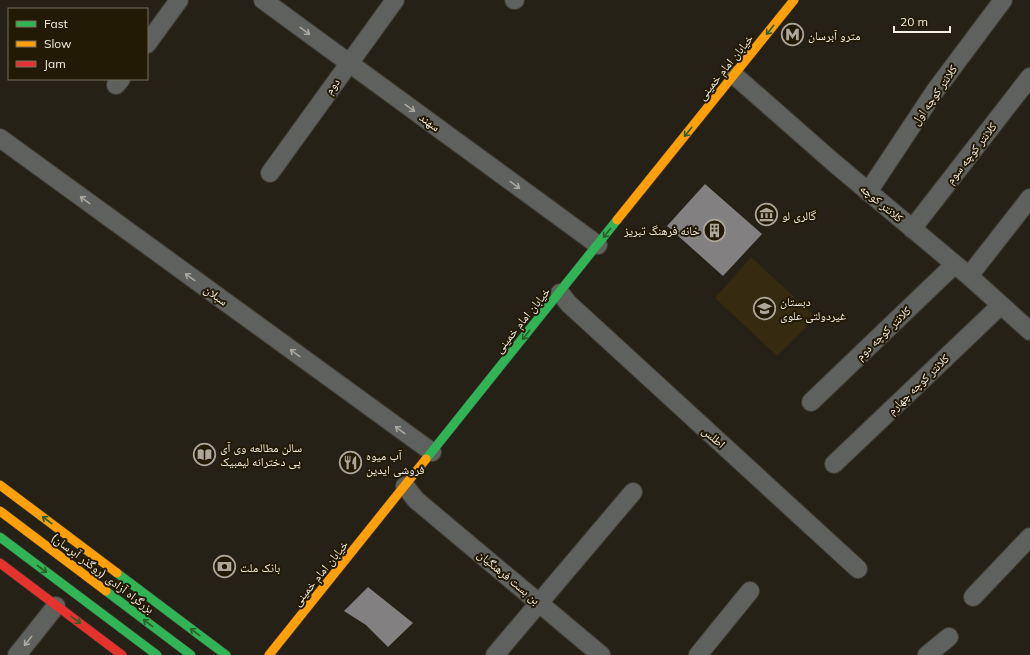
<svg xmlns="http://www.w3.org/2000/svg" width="1030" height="655" viewBox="0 0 1030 655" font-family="Mulish,'Noto Naskh Arabic',sans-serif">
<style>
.built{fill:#362a10}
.building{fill:#828080}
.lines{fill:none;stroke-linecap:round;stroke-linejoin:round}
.street-casing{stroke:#413d34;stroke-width:20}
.fast-casing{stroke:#413d34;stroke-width:10}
.slow-casing{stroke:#413d34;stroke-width:10}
.jam-casing{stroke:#413d34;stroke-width:10}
.street{stroke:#5e615d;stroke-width:18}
.fast{stroke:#30b455;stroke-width:9}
.slow{stroke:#ff9f0a;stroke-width:9}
.jam{stroke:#e5322d;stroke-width:9}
.fast-bridge-casing{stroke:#413d34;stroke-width:10;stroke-linecap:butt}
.slow-bridge-casing{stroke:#413d34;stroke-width:10;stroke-linecap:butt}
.fast-bridge{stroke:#30b455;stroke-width:9}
.slow-bridge{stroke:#ff9f0a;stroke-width:9}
.oneway{stroke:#295f2a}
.oneway2{stroke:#aaa8a0}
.labels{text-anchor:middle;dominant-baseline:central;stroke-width:4;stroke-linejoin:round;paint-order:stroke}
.poi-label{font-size:12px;fill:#f6efe3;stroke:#231a06;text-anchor:start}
.street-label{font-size:12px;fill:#f6efe3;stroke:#231a06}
</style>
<rect width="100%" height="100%" fill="#262116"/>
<path class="built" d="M 751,257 L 816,317 L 777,356 L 715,298 Z"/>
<path class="building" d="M 705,184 L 762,234 L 723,276 L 667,226 Z
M 368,587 L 413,623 L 388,647 L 366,625 L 344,611 Z"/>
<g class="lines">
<defs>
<path id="street" d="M 263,0 L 598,245
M 514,0 L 515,0
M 147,44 L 179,0
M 734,75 L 833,162 L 969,276 L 1030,331
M 116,85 L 121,79
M 0,138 L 432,452
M 270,173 L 395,0
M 868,192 L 935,91 L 1003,0
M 912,229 L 1030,77
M 969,276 L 1030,198
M 560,293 L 569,304 L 858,569
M 811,402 L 954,265
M 834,464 L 1001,305
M 405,486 L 416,500 L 601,655
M 973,597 L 1030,537
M 17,655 L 56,606
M 495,655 L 633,492
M 698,655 L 750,591
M 927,655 L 949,637"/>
<path id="fast" d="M 426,459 L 617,220
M 117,573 L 226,655"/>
<path id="slow" d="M 617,220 L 794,0
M 0,485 L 117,573
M 269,655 L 426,459"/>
<path id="jam" d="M 0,563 L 122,655"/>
</defs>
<use href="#street" class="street-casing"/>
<use href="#fast" class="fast-casing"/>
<use href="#slow" class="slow-casing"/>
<use href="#jam" class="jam-casing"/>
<use href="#street" class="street"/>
<use href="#fast" class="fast"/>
<use href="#slow" class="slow"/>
<use href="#jam" class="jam"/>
<defs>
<path id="fast-bridge" d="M 0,537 L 157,655
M 106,591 L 191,655"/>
<path id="slow-bridge" d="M 0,511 L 106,591"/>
</defs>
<use href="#fast-bridge" class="fast-bridge-casing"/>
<use href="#slow-bridge" class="slow-bridge-casing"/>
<use href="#fast-bridge" class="fast-bridge"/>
<use href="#slow-bridge" class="slow-bridge"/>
</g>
<defs><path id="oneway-shaft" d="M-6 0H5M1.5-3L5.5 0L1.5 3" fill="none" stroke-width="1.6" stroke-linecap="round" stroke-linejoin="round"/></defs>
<g class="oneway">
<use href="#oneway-shaft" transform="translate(770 30) rotate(129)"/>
<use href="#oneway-shaft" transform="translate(688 132) rotate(129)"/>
<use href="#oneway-shaft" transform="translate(607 233) rotate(129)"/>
<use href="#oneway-shaft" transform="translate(526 335) rotate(129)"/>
<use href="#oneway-shaft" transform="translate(47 520) rotate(-143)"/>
<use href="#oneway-shaft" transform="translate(42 569) rotate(37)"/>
<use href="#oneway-shaft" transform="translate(76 620) rotate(37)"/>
<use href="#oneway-shaft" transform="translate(148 623) rotate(-143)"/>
<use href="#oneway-shaft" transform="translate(195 632) rotate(-143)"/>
</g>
<g class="oneway2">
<use href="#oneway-shaft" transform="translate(305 31) rotate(36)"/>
<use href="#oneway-shaft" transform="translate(410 108) rotate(36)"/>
<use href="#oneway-shaft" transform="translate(515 185) rotate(36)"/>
<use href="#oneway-shaft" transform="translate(85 200) rotate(-144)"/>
<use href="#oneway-shaft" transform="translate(190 277) rotate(-144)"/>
<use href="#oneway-shaft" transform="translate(295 353) rotate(-144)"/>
<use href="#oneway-shaft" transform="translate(400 430) rotate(-144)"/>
<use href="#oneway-shaft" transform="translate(28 641) rotate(129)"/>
</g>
<defs>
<symbol id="metro-ring" viewBox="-11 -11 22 22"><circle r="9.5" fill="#231a06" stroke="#ada79b" stroke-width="1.5"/><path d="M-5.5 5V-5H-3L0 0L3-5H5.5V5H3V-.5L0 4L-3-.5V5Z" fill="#ada79b"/></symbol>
<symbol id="museum-ring" viewBox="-11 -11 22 22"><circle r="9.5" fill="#231a06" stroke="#ada79b" stroke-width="1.5"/><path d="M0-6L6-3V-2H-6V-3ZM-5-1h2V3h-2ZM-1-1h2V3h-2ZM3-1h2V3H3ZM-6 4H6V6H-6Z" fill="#ada79b"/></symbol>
<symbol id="building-ring" viewBox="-11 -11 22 22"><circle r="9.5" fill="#231a06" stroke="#ada79b" stroke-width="1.5"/><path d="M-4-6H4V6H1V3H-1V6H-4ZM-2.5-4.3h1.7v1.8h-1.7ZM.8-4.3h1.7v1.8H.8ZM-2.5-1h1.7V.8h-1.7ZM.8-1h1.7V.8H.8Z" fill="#ada79b"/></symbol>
<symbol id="school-ring" viewBox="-11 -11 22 22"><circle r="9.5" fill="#231a06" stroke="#ada79b" stroke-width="1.5"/><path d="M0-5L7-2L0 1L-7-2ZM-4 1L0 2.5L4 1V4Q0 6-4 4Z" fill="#ada79b"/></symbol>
<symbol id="library-ring" viewBox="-11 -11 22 22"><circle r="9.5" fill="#231a06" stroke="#ada79b" stroke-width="1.5"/><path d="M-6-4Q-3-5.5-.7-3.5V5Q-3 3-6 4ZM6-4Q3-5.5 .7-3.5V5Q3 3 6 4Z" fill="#ada79b"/></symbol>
<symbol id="restaurant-ring" viewBox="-11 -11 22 22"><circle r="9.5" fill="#231a06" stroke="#ada79b" stroke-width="1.5"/><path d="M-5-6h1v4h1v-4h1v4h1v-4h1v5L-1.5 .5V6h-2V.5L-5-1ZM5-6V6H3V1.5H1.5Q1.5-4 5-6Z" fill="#ada79b"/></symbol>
<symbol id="bank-ring" viewBox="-11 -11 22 22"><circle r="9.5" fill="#231a06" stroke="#ada79b" stroke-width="1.5"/><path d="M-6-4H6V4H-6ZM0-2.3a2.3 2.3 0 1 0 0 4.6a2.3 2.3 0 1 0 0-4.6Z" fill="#ada79b"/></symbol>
</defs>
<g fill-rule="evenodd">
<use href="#metro-ring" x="780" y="22" width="25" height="25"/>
<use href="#museum-ring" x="754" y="202" width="25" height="25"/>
<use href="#building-ring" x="702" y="218" width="25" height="25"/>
<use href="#school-ring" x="752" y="296" width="25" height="25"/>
<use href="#library-ring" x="192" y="442" width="25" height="25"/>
<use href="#restaurant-ring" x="338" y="450" width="25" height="25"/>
<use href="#bank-ring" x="212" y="554" width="25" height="25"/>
</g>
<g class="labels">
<g class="poi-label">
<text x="808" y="35">مترو آبرسان</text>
<text x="782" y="215">گالری لو</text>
<text x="700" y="230" text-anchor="end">خانه فرهنگ تبریز</text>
<text x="780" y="301">دبستان<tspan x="780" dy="14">غیردولتی علوی</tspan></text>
<text x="220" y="447">سالن مطالعه وی آی<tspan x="220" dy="14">پی دخترانه لیمبیک</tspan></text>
<text x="366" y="455">آب میوه<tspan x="366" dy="14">فروشی ایدین</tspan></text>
<text x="240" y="567">بانک ملت</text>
</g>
<g class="street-label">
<text transform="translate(725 67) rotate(-51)">خیابان امام خمینی</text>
<text transform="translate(332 86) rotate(-54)">دوم</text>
<text transform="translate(934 95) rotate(-55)">کلانتر کوچه اول</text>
<text transform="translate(430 122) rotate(36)">سهند</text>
<text transform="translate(971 153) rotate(-52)">کلانتر کوچه سوم</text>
<text transform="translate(882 203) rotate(40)">کلانتر کوچه</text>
<text transform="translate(216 295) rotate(36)">سبلان</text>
<text transform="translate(522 320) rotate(-51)">خیابان امام خمینی</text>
<text transform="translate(883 333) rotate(-44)">کلانتر کوچه دوم</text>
<text transform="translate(918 384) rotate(-44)">کلانتر کوچه چهارم</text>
<text transform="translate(714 437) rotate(42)">اطلس</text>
<text transform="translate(103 573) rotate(37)">بزرگراه آزادی (روگذر آبرسان)</text>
<text transform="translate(320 573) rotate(-51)">خیابان امام خمینی</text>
<text transform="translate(509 577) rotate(40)">بن بست فرهنگیان</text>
</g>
</g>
<rect x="8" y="8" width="140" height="72" fill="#231a06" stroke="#776f5e"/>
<rect x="16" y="21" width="20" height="6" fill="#30b455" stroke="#776f5e"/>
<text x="44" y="28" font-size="12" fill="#f6efe3">Fast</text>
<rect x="16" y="41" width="20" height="6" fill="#ff9f0a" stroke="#776f5e"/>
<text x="44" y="48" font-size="12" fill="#f6efe3">Slow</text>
<rect x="16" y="61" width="20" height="6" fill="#e5322d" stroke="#776f5e"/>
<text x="44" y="68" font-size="12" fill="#f6efe3">Jam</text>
<path d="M894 26v6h56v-6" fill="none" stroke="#f6efe3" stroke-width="2"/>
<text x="900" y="26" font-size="12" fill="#f6efe3" stroke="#231a06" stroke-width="3" paint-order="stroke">20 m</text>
</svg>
